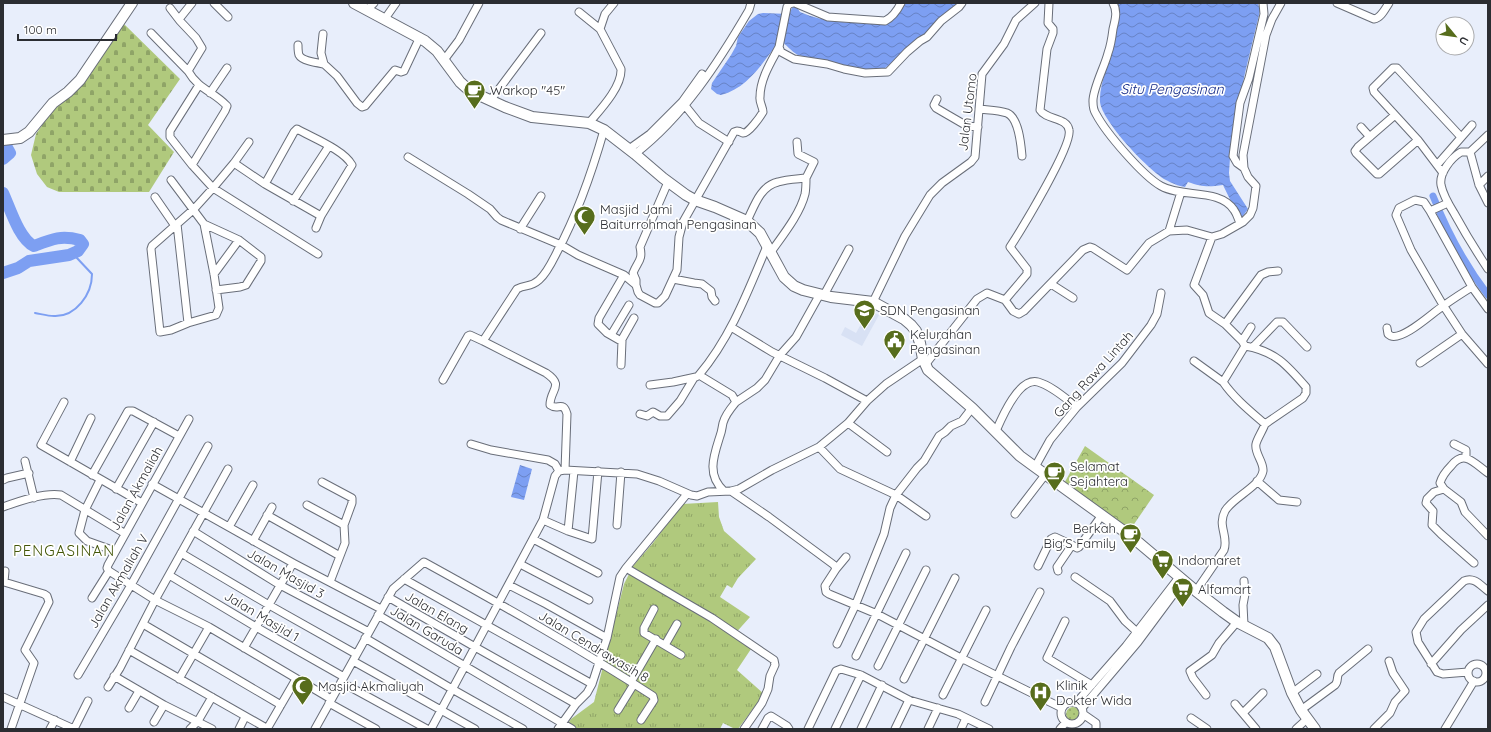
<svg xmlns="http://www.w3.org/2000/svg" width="1491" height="732" viewBox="0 0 1491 732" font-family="Quicksand,sans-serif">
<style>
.built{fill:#d8e1f4}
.grass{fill:url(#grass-tufts)}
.forest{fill:url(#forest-crowns)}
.cemetery{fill:url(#cemetery-stones)}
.park{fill:url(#park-dots)}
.water{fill:url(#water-waves)}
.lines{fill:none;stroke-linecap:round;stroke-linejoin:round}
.stream{stroke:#7d9ff2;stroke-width:2}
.canal{stroke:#7d9ff2;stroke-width:7}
.river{stroke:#7d9ff2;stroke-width:12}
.street-casing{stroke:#696e79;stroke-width:9}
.secondary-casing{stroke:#696e79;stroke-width:12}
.street{stroke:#fff;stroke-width:7}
.secondary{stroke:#fff;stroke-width:10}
.labels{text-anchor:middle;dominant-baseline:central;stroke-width:3.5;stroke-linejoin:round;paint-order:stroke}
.poi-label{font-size:13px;fill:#2b2d32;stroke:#fff;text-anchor:start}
.street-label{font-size:13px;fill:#2b2d32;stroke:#fff}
.water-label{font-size:14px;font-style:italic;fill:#132987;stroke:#fff}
.quarter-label{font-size:15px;letter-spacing:1px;fill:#435608;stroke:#fff}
</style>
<defs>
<pattern id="grass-tufts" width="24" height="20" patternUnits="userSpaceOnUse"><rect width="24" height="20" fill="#b0c97d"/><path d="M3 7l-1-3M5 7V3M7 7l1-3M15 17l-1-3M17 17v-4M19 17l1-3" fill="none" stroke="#8fa467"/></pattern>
<pattern id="forest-crowns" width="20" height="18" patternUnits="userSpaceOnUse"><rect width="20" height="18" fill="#b0c97d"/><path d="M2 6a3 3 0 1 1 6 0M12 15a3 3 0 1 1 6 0" fill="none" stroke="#8fa467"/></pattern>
<pattern id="cemetery-stones" width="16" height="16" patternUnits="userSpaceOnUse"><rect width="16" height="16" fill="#b0c97d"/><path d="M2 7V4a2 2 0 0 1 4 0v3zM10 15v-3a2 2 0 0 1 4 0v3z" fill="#8fa467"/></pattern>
<pattern id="park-dots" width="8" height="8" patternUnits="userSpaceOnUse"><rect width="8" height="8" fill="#b0c97d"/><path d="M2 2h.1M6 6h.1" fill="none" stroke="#8fa467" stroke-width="1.8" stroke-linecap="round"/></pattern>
<pattern id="water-waves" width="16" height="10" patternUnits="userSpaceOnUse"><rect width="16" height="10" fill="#7d9ff2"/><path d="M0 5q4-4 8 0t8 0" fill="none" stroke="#6782c5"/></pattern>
</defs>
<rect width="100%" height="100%" fill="#e8eefb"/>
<path class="built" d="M 869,310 L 879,315 L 862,346 L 841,335 L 845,327 L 856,333 Z"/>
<path class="grass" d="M 718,502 L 719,517 L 724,531 L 756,559 L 738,578 L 732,588 L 727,585 L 720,597 L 750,617 L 733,636 L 751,649 L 737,670 L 764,694 L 738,729 L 735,729 L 723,723 L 720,729 L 564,729 L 571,719 L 594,702 L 624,584 L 633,566 L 653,543 L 682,504 Z"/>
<path class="forest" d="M 1085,446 L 1154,495 L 1128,533 L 1062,487 Z"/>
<path class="cemetery" d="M 124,24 L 180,79 L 148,125 L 174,152 L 149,192 L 59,192 L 47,187 L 37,174 L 31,155 L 36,134 L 49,115 L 90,74 Z"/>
<path class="park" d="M1066 714a7 7 0 1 1 14 0a7 7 0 1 1-14 0Z"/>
<path class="water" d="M 904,3 L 960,3 L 926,35 L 885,68 L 866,70 L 845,66 L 798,55 C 790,51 787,44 780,41 C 762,62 750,87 721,95 L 717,94 L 711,89 L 712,83 L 731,55 L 736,46 L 738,37 L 749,21 L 758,14 L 763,13 L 789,14 L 793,6 L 796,6 L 800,12 C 825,23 854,23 882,24 L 886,24 Z
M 1116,3 L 1258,3 L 1260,11 L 1245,73 L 1231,143 L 1229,173 L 1230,181 L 1248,209 L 1240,220 L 1223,185 C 1208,187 1202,187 1188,182 L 1185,187 C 1179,186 1171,183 1166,180 C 1148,170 1102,121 1100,102 C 1099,82 1111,62 1113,42 C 1115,30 1115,16 1116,3 Z
M 520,465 L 532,469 L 524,500 L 511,497 Z"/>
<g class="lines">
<path class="stream" d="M 35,313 C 41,314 48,316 54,316 C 76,317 92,294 92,274 L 76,257 L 78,251"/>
<path class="canal" d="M 1433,196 C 1447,231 1465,265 1488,295"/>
<path class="river" d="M 3,159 L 10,153 L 4,142
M 3,193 C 10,208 19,239 34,246 C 52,239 61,235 80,240 L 83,244 L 78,251 L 69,255 L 29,261 L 18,268 L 3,273"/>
<defs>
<path id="street" d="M 192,3 L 180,18 L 180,21 L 196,38 L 202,48 L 188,71 C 199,90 213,91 227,106 L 225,111 L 192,165 L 213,188 L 234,163 L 249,142
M 214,3 L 228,17
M 793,3 L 789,4 L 787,7 L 779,47 L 781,52 L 794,59 L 827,64 L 844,69 L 865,73 L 888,72 L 907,52 L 920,41 L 927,37 L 941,21 L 959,7 L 962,3
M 795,3 L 828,17 L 885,21 C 893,17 897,11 901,3
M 1113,3 C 1118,12 1115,20 1113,29 C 1112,37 1111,45 1108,53 C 1105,66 1092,90 1093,102 C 1093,106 1094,111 1096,114 C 1106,133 1143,176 1161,186 C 1182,198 1220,188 1234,210 C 1237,214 1238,219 1240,223
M 1337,3 L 1374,19 C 1381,18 1385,9 1389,3
M 170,8 L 180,21
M 367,10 L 374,3
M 579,12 L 600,29
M 384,20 L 396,3
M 151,33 L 188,71
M 323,34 L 321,53 L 324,64 L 337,76 L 357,103 L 362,107 L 365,106 L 395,70 L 401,72 L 404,71 L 420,37
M 298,45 C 298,48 298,52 299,55 C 302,61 318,63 324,64
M 444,60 L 459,40 L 479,3
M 210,93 L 227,68
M 937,99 L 934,105 L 936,108 L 967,126 L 978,127
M 490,101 L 541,33
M 683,103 L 699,123 L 729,142
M 979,109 C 988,110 999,110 1007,113 C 1019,118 1021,145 1022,156
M 1395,115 L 1358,147 L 1355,151 L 1356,153 L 1377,174 L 1379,174 L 1418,140
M 589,123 C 600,110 622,87 621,69 L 600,29 L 605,14 L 614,3
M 1361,127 L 1370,137
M 629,149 L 650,134 L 682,102 L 702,74
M 1470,152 L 1461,152 C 1451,158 1439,173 1441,185 C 1443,195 1449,205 1454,213 C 1465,233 1476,251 1488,269
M 1470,152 L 1479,185 L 1488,203
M 1470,152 L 1488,135
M 635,154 C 684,116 718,63 749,10 L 751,3
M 408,157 L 468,194 L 490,209 L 497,217 L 501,220 L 561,245 L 578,255 L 624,275 L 636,285 L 638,292 L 640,295 L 655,303 L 658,303 L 665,296 L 677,270 L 679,237 L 683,222 L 734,132 L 737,131 C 739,131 741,132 743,133 C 748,134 760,117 763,112 C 763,107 759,102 760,97 C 760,79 771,62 779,47
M 234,163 L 265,184 L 321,216 L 352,165 C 344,150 313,138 297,129 L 294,132 L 265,184
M 192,165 L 170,137 L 170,131 L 199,85
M 1437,165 L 1472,125
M 1244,168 L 1237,163 L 1233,156 L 1240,103 L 1249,78 L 1264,14 L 1263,3
M 1443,173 L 1418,140 L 1374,92 L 1373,88 L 1393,68 L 1397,68 L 1461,137
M 171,180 L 204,224 L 214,274 L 219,308 L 216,315 L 188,323 L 171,330 L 160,332 L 151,249 L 152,246 L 194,209 L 213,188 L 318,254
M 1479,185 L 1488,176
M 155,197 L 175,226
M 293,201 L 329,146
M 1448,203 L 1430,211 L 1424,202 L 1415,200 L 1399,208 L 1396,215 L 1411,250 L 1443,305 L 1462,334 L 1488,364
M 1430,211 L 1472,287 L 1488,309
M 747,221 C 754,207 760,186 778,182 C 787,179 797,179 806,178 L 814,162 L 798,154 L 797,142
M 177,224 L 188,323
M 204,224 L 239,240 L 261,257 L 261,261 L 246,285 L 240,287 L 216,290
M 316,228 L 321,216
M 520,229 L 541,196
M 1169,231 L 1181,192
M 771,252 C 783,235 800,214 805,194 C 806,189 806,184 806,178
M 214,274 L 239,240
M 624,275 L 599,318 L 598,324 L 607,333 L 621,341 L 634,318
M 673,279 L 694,283 L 702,284 L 711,291 L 712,297 L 715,301
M 636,284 L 636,280 L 633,273 C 638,261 643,260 640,247 L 668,182
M 1051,284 L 1073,298
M 824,295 L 849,249
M 1005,300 L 1027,274 L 1027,269 L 1010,247 C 1021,230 1073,145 1069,130 C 1067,117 1046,120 1040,110 L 1047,49 L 1053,33 L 1053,29 L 1048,23 L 1049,3
M 873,302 L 905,236 L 930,195 L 942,183 L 971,162 L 975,157 L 982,74 L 1004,44 L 1016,20 L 1035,3
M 1225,324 L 1261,275 L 1268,272 L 1278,271
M 731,327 L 772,352 L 825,378 L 867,401
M 1387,328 L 1388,334 L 1391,336 C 1404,340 1432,313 1443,306 C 1453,299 1462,293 1472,287
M 611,335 L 629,305
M 1242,341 L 1251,327
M 1245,346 C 1275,351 1287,365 1306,387 L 1306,393 L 1303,398 L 1265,424
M 1253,347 L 1277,322 L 1283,322 L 1307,347
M 1194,361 L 1223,382
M 1420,363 L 1462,334
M 621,365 L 622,341
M 925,365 L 977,299 L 987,293 L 1005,300 L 1013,311 L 1019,314 L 1024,311 L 1083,250 L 1090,247 L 1093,248 L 1127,270 L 1149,243 L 1169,231 L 1187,230 L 1212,237 L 1222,234 L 1243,222 L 1250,215 L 1253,208 L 1256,186 L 1248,177 L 1244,168 L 1243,155 L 1266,35 L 1272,19 L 1281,3
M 443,380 L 468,336 L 470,335 L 483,341
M 650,385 L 673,382 L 696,377
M 64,402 L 41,445 L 142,503
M 736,402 L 757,388 L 765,380 L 780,355 L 796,337 L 820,294
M 640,414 L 647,416 L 653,412 L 660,416 L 667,416 L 680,401 L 694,378
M 848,423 L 887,452
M 996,431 C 1002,417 1019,377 1038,382 C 1052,386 1065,398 1077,407
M 471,444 L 491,450 L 548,460 L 555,464 L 559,471
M 1454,444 L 1466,450 L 1466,458
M 819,447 L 840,469 L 896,495 L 926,516
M 25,461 L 34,498
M 70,462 L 91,418
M 1035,467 L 1050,440 L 1077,407 L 1122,363 L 1151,325 L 1157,314 L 1161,293
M 565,470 L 567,414 C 563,400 558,411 550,405 C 550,389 565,386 546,373 L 483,341 L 517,289 C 526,284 530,288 539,280 C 547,273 552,262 557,252 C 578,213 592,172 604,130
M 1488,473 C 1474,463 1464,449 1451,466 C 1446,471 1442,476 1440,483 L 1444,489 L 1461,502 L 1465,512 L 1488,536
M 92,475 L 128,411 L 133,411 L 179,436
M 3,480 L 7,478 L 29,473
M 1257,481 L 1279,500 L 1297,502
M 322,482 L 352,498 L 352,503 L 344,525
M 152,484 L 293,563 L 381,609
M 116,489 L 154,422
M 1444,489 L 1434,492 L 1427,499 L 1426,503 L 1433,511 L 1432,525 L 1441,534 L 1474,563
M 724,491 C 706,475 714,455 720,436 C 722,431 722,427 723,423 C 725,415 731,408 736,402 L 732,395 L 699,375 C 731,337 748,291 767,246
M 731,491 L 739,489 L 772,470 L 819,447 L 848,423 L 867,401 L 886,384 L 923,359
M 3,507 C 19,501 45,492 61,495 L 124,533
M 85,510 L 79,533 L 87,541 L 115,551
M 85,510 L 100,480
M 1015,514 L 1045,475
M 267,515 L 340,556 L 345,543 L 344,525 L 307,505
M 543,520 L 568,531 L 592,539 L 598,471
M 617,525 L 621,472
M 229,527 L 253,485
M 193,531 L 280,585 L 369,632
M 568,531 L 574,471
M 533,539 L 598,573
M 253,541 L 272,507
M 1072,545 L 1077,548 L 1079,547 L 1102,515
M 181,553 L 269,605 L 356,654
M 520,564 L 589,600
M 1038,566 L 1051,539 L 1055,537 L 1072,545 L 1057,567 L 1058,571
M 626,568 L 712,618 L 774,660 L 775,665 L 770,676 L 768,689 L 762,703 L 744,729
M 836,569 L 846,557
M 5,571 L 4,582 L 44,594 L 47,596 L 49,602 L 25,650 L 34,663 L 11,729
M 109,571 L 155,600 L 209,627 L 331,699
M 109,571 L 107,568 L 108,565 L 189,419
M 169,575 L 256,627 L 344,677
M 1075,577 L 1110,601 L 1125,621 L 1137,632
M 404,579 L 592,684
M 330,582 L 340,556
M 509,585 L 546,604 L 607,638
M 1196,591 L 1224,550 C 1229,536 1217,526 1225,511 C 1233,497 1260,487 1263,471 C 1264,462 1254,453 1256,444 C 1257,439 1263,430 1265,424 C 1250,411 1234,398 1223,382 L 1245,346 L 1242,341 L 1225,324 L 1209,313 L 1203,295 L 1194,285 L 1212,237
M 388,597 L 475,647 L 576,704
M 92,598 L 109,571
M 654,609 L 644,628 L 644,633 L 681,655
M 378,615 L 572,729
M 1065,621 L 1047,658 L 1092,685
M 143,624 L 281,705
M 1244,625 L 1243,605 L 1245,594 L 1244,581
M 365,638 L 452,689 L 523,729
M 837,644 L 855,606 L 884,534 L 890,508 L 896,495 L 917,468 L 924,461 L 939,436 L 945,432 L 951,426 L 962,421 L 972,408
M 665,645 L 677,624
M 244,648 L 293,563
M 129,650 L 268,729
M 856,656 L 906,553
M 353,661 L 475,729
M 1431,664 L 1461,630 L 1488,605
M1468 673a9 9 0 1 1 18 0a9 9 0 1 1-18 0Z
M 878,666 L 926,570
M 1468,672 L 1443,674 L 1437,672 L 1418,642 L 1416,632 L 1424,619 L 1464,581 C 1474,576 1481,586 1488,591
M 78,675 L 131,585 L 208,446
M 114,676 L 164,705 L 212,729
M 179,679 L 209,627
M 904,679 L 955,578
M 341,682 L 427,729
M 631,682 L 656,639
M 108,687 L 120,668 L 155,600 L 228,469
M 1292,693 L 1317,674
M 943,695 L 986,610
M 1206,695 L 1193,678 L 1190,671 L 1212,655 L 1219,643 L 1237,622
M 3,697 L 74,729
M 985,702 L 1011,647 L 1040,592
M1061 713a11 11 0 1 1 22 0a11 11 0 1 1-22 0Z
M 329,703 L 376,729
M 1076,703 L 1126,646 L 1180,576
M 1235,704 L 1256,729
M 129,708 L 139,691
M 1082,708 L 1138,642 L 1184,580
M 618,710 L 634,684
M 1301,710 L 1335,685 C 1339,681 1336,677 1339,673 L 1368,649
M 1243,713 L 1263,693
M 1083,714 L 1096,723 L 1096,729
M 1191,718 L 1207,729
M 154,722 L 164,705
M 50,729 L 55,720
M 74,729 L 88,701
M 190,729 L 198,721 L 212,697
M 239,729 L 245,717
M 267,729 L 296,679
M 315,729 L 393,589 L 424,562 C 502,605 579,648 653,696 L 654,700 L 641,720
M 431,729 L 543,520 L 555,476 L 559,471 L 565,470 L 637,474 L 659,481 L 691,495 L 697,496 L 708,492 L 731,491 L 769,517 L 834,565 L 836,569 L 825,586 L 826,592 L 829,594 L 877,614 L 961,658 L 1062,708
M 558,729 L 576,704 L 587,693 L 592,684 L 607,638 L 620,577 L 626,568 L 687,494
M 762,729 L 768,718 L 771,716 L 787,726 L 789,729
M 808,729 L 836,671 L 841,669 L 861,675 L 909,700 L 958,714 L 989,729
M 835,729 L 861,675
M 861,729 L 882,685
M 895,729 L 909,700
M 928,729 L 938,708
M 961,729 L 966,718
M 1060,729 L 1066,722
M 1296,729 L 1307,719
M 1374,729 L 1390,713 L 1395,702 L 1405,691 L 1393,673 L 1389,661
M 1445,729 L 1474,681"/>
<path id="secondary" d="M 354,3 L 425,41 L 437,51 L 460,82 L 470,91 L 505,107 L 532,117 L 589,123 L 604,130 L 635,154 L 663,178 L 686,195 L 695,200 L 715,207 L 747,221 L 760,233 L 784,277 L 794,286 L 803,290 L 831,297 L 873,302 L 904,319 L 911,325 L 916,331 L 920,343 L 923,359 L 928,370 L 972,408 L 1020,456 L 1035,467 L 1132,537 L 1196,591 L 1223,612 L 1237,622 L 1268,638 L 1275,647 L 1292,693 L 1301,710 L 1315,729
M 3,140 L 20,138 L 29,132 L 53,103 L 68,92 L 80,80 L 132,3"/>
</defs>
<use href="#street" class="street-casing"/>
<use href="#secondary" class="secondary-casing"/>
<use href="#street" class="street"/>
<use href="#secondary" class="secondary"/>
</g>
<defs>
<symbol id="cafe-pin" viewBox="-11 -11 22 30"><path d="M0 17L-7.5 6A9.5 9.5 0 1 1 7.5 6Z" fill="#576d1c" stroke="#fff"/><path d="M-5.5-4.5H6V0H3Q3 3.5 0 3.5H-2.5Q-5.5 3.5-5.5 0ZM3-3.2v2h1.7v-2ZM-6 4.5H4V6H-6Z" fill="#fff"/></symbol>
<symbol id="mosque-pin" viewBox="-11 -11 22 30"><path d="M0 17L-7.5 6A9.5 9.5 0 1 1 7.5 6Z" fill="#576d1c" stroke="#fff"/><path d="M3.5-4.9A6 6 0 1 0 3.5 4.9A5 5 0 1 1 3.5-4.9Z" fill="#fff"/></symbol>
<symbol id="school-pin" viewBox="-11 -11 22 30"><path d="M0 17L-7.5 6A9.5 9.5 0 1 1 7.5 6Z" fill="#576d1c" stroke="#fff"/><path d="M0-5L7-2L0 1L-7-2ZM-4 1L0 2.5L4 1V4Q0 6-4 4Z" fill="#fff"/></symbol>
<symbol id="civic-pin" viewBox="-11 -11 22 30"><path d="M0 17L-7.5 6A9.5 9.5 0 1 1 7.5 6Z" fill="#576d1c" stroke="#fff"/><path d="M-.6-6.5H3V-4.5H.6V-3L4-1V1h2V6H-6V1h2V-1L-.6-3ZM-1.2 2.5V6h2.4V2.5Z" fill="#fff"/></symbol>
<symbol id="supermarket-pin" viewBox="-11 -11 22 30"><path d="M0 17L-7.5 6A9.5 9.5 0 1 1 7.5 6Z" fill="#576d1c" stroke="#fff"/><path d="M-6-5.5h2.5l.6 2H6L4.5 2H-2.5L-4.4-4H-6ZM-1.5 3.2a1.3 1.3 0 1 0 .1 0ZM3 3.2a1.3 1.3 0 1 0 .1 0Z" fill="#fff"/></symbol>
<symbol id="hospital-pin" viewBox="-11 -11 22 30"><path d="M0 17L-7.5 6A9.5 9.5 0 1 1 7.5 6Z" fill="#576d1c" stroke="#fff"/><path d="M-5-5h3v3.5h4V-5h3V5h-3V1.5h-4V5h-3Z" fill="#fff"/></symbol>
</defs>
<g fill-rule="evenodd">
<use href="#cafe-pin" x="462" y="78" width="25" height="34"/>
<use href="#mosque-pin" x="572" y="204" width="25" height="34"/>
<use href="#school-pin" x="852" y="298" width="25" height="34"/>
<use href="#civic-pin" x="882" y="328" width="25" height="34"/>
<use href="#cafe-pin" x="1042" y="460" width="25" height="34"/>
<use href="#cafe-pin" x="1118" y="522" width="25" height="34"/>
<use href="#supermarket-pin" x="1150" y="548" width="25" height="34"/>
<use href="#supermarket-pin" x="1170" y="576" width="25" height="34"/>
<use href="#mosque-pin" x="290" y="674" width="25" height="34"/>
<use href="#hospital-pin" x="1028" y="680" width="25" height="34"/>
</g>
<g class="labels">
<g class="poi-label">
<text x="490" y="90">Warkop "45"</text>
<text x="600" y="209">Masjid Jami<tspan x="600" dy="15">Baiturrohmah Pengasinan</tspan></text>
<text x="880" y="310">SDN Pengasinan</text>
<text x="910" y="334">Kelurahan<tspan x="910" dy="15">Pengasinan</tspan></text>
<text x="1070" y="466">Selamat<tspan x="1070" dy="15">Sejahtera</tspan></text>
<text x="1116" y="528" text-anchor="end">Berkah<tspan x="1116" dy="15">Big'S Family</tspan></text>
<text x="1178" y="560">Indomaret</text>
<text x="1198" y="589">Alfamart</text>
<text x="1056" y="685">Klinik<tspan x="1056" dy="15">Dokter Wida</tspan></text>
<text x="318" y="686">Masjid Akmaliyah</text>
</g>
<g class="street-label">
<text transform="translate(967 112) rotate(-83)">Jalan Utomo</text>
<text transform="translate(1093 374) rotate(-48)">Gang Rawa Lintah</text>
<text transform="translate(136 488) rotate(-61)">Jalan Akmaliah</text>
<text transform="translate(286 573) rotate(30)">Jalan Masjid 3</text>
<text transform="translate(118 581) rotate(-60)">Jalan Akmaliah V</text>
<text transform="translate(437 612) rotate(30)">Jalan Elang</text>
<text transform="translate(262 616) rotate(31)">Jalan Masjid 1</text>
<text transform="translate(427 630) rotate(31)">Jalan Garuda</text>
<text transform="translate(594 646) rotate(31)">Jalan Cendrawasih 8</text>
</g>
<g class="water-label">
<text x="1172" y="89">Situ Pengasinan</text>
</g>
<g class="quarter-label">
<text x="64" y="550">PENGASINAN</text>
</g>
</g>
<rect width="1491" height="732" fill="none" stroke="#2b2d32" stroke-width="8"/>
<g transform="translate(1455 36) rotate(119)"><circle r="19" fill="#ffffff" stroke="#aaabad"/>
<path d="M0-3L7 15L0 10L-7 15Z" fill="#576d1c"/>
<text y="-6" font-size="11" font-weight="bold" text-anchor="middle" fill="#2b2d32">U</text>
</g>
<path d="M18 34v6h98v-6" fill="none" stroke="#2b2d32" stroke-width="2"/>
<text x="24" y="34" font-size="12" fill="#2b2d32" stroke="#ffffff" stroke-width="3" paint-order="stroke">100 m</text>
</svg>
